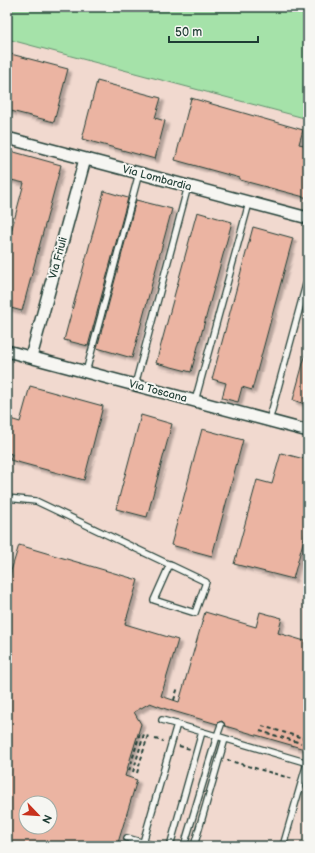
<svg xmlns="http://www.w3.org/2000/svg" width="315" height="853" viewBox="0 0 315 853" font-family="'Balsamiq Sans',sans-serif">
<style>
.built{fill:#f1d9cf;fill-rule:evenodd}
.green{fill:#a5e2a9;stroke:#62906e}
.building{fill:#ebb4a2;stroke:#1f3d34;fill-rule:evenodd;filter:url(#shadow)}
.lines{fill:none;stroke-linecap:round;stroke-linejoin:round}
.lane-casing{stroke:#1f3d34;stroke-width:8}
.street-casing{stroke:#1f3d34;stroke-width:14}
.path{stroke:#1f3d34;stroke-width:2;stroke-dasharray:4 3;stroke-linecap:butt}
.lane{stroke:#f6f6f2;stroke-width:5.5}
.street{stroke:#f6f6f2;stroke-width:11}
.labels{text-anchor:middle;dominant-baseline:central;stroke-width:4;stroke-linejoin:round;paint-order:stroke}
.street-label{font-size:11px;fill:#1f3d34;stroke:#f6f6f2}
</style>
<defs>
<filter id="shadow"><feDropShadow dx="3.5" dy="3.5" stdDeviation="1" flood-color="#0004"/></filter>
</defs>
<rect width="100%" height="100%" fill="#f4e9e2"/>
<filter id="ink" filterUnits="userSpaceOnUse"><feTurbulence type="fractalNoise" baseFrequency=".025" numOctaves="2"/><feDisplacementMap in="SourceGraphic" scale="8" xChannelSelector="R" yChannelSelector="G"/><feConvolveMatrix kernelMatrix="1 2 1 2 8 2 1 2 1" color-interpolation-filters="sRGB"/></filter>
<g filter="url(#ink)">
<path class="built" d="M 7,38 L 308,115 L 308,846 L 7,846 ZM 26,803 L 50,803 L 50,827 L 26,827 Z"/>
<path class="green" d="M 7,7 L 308,7 L 308,119 L 7,39 Z"/>
<path class="building" d="M 7,53 L 68,69 L 54,122 L 7,110 Z
M 97,81 L 161,98 L 155,118 L 165,121 L 155,159 L 82,139 Z
M 191,98 L 303,130 L 299,144 L 308,146 L 308,151 L 305,160 L 308,161 L 308,198 L 240,180 L 240,178 L 175,160 Z
M 7,150 L 61,165 L 22,311 L 7,307 L 7,247 L 24,183 L 7,179 Z
M 104,191 L 128,198 L 88,346 L 64,340 Z
M 136,200 L 172,209 L 132,358 L 97,348 Z
M 197,212 L 232,222 L 191,372 L 156,363 Z
M 253,227 L 293,238 L 252,390 L 242,387 L 238,402 L 222,398 L 226,383 L 212,379 Z
M 305,356 L 308,356 L 308,405 L 293,400 Z
M 30,386 L 103,406 L 84,480 L 10,460 L 12,454 L 7,453 L 7,418 L 20,422 Z
M 141,415 L 172,424 L 147,517 L 116,509 Z
M 202,429 L 243,440 L 212,556 L 171,545 Z
M 281,453 L 308,460 L 308,524 L 293,579 L 234,564 L 257,480 L 272,484 Z
M 19,545 L 138,580 L 125,624 L 178,640 L 161,696 L 179,702 L 205,612 L 256,627 L 260,612 L 282,618 L 278,633 L 308,642 L 308,750 L 225,726 L 224,723 L 222,721 L 219,722 L 217,724 L 166,709 L 150,703 L 134,712 L 141,724 L 125,776 L 137,780 L 117,846 L 7,846 L 7,584 ZM 26,803 L 50,803 L 50,827 L 26,827 Z"/>
<g class="lines">
<defs>
<path id="lane" d="M 86,372 L 139,173
M 135,385 L 188,186
M 195,401 L 249,203
M 269,421 L 308,277
M 7,498 L 36,501 L 206,582 L 195,613 L 154,600 L 170,564
M 162,720 L 308,763
M 127,838 L 155,846
M 142,846 L 177,724
M 170,846 L 202,732
M 184,846 L 217,736 L 221,725
M 194,846 L 225,739
M 283,846 L 307,763"/>
<path id="street" d="M 7,138 L 308,218
M 7,351 L 308,431
M 31,357 L 85,159"/>
</defs>
<use href="#lane" class="lane-casing"/>
<use href="#street" class="street-casing"/>
<path class="path" d="M 174,700 L 178,687
M 262,726 L 303,738
M 260,731 L 301,743
M 155,739 L 163,741
M 179,746 L 190,749
M 227,760 L 293,779
M 129,771 L 140,733
M 133,772 L 144,734
M 137,773 L 148,735"/>
<use href="#lane" class="lane"/>
<use href="#street" class="street"/>
</g>
</g>
<g class="labels">
<g class="street-label">
<text transform="translate(157 178) rotate(15)">Via Lombardia</text>
<text transform="translate(58 258) rotate(-75)">Via Friuli</text>
<text transform="translate(158 391) rotate(15)">Via Toscana</text>
</g>
</g>
<rect width="315" height="853" fill="none" stroke="#f6f6f2" stroke-width="24"/>
<rect x="12" y="12" width="291" height="829" fill="none" stroke="#1f3d34" stroke-width="1.5" filter="url(#ink)"/>
<g transform="translate(38 815) rotate(115)"><circle r="19" fill="#f6f6f2" stroke="#a0aca6"/>
<path d="M0-3L7 15L0 10L-7 15Z" fill="#c8321e"/>
<text y="-6" font-size="11" font-weight="bold" text-anchor="middle" fill="#1f3d34">N</text>
</g>
<path d="M169 36v6h89v-6" fill="none" stroke="#1f3d34" stroke-width="2"/>
<text x="175" y="36" font-size="12" fill="#1f3d34" stroke="#f6f6f2" stroke-width="3" paint-order="stroke">50 m</text>
</svg>
